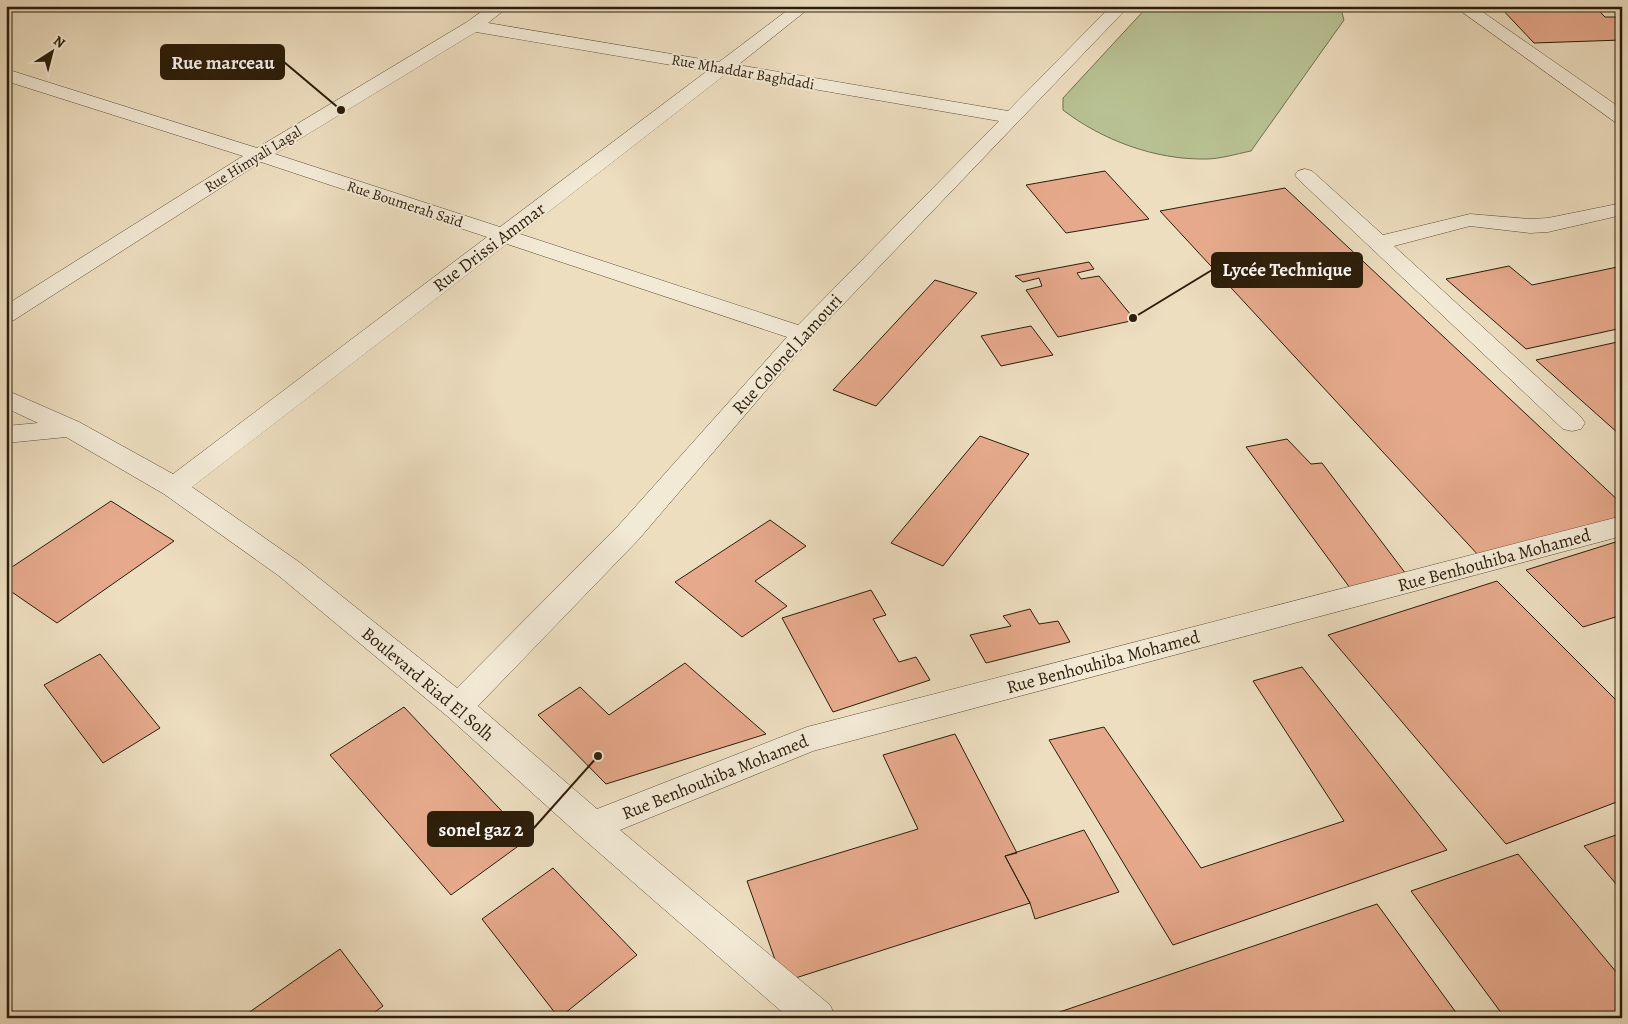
<svg xmlns="http://www.w3.org/2000/svg" width="1628" height="1024" viewBox="0 0 1628 1024" font-family="Alegreya,serif">
<style>
.green{fill:#b8c193;stroke:#726f4e}
.building{fill:#e6a98c;stroke:#2b1d0a}
.lines{fill:none;stroke-linecap:round;stroke-linejoin:round}
.minor-casing{stroke:#5c4d38;stroke-width:1}
.minor{fill:#f3ead6;fill-rule:evenodd}
.labels{text-anchor:middle;dominant-baseline:central;stroke-width:4;stroke-linejoin:round;paint-order:stroke}
.far-street-label{font-size:15px;fill:#2b1d0a;stroke:#f3ead6}
.street-label{font-size:18px;fill:#2b1d0a;stroke:#f3ead6}
.leader{fill:none;stroke:#2b1d0a;stroke-width:2}
.callout-dot{fill:#2b1d0a;stroke:#f3ead6;stroke-width:2}
.callout{fill:#2b1d0a;stroke:#2b1d0a;stroke-width:2}
.callout-label{font-size:19px;text-anchor:middle;font-weight:bold;fill:#fff}
</style>
<rect width="100%" height="100%" fill="#eddec0"/>
<filter id="stains"><feTurbulence type="fractalNoise" baseFrequency=".004" numOctaves="4"/><feColorMatrix values="0 0 0 0 .2 0 0 0 0 .09 0 0 0 0 .02 0 0 0 .5 -.17"/></filter>
<radialGradient id="worn" r=".72"><stop offset=".6" stop-color="#630" stop-opacity="0"/><stop offset="1" stop-color="#630" stop-opacity=".3"/></radialGradient>
<path class="green" d="M 1148,6 L 1338,6 L 1341,9 L 1344,20 L 1251,151 C 1236,154 1220,159 1206,159 C 1155,160 1102,140 1063,110 L 1063,98 Z"/>
<path class="building" d="M 1499,6 L 1594,6 L 1605,17 L 1622,17 L 1622,40 L 1534,43 Z
M 1105,171 L 1149,219 L 1066,233 L 1026,185 Z
M 1285,188 L 1622,504 L 1622,520 L 1480,557 L 1160,211 Z
M 1089,262 L 1094,269 L 1077,273 L 1081,279 L 1099,276 L 1135,320 L 1058,337 L 1026,290 L 1042,286 L 1039,278 L 1023,282 L 1015,276 Z
M 1509,266 L 1532,285 L 1622,266 L 1622,328 L 1526,349 L 1446,279 Z
M 935,280 L 977,293 L 876,406 L 833,390 Z
M 1031,326 L 1053,355 L 1001,366 L 981,336 Z
M 1622,341 L 1622,433 L 1619,434 L 1536,360 Z
M 980,436 L 1029,454 L 943,566 L 891,543 Z
M 1287,439 L 1311,464 L 1322,463 L 1406,574 L 1350,588 L 1246,447 Z
M 111,501 L 174,541 L 57,623 L 6,588 L 6,571 Z
M 770,520 L 806,546 L 755,581 L 787,606 L 742,637 L 675,582 Z
M 1622,540 L 1622,615 L 1583,627 L 1526,570 Z
M 1497,581 L 1622,706 L 1622,800 L 1506,844 L 1328,635 Z
M 871,590 L 886,615 L 873,619 L 899,662 L 916,657 L 930,680 L 833,712 L 782,618 Z
M 1030,609 L 1039,624 L 1058,621 L 1070,642 L 986,663 L 970,635 L 1011,626 L 1003,616 Z
M 100,654 L 160,728 L 103,763 L 44,685 Z
M 685,663 L 766,734 L 606,784 L 538,715 L 580,687 L 609,715 Z
M 1302,667 L 1447,850 L 1173,945 L 1049,740 L 1104,727 L 1201,868 L 1344,821 L 1253,681 Z
M 404,707 L 528,839 L 451,895 L 330,755 Z
M 955,734 L 1017,853 L 1005,856 L 1030,903 L 783,982 L 747,881 L 918,829 L 883,755 Z
M 1084,830 L 1119,892 L 1035,919 L 1030,903 L 1005,856 Z
M 1622,833 L 1622,891 L 1584,846 Z
M 1518,854 L 1622,979 L 1622,1018 L 1505,1018 L 1411,891 Z
M 553,868 L 637,955 L 559,1018 L 482,919 Z
M 1377,904 L 1460,1018 L 1042,1018 Z
M 340,949 L 383,1006 L 367,1018 L 241,1018 Z"/>
<g class="lines">
<defs>
<path id="minor" d="M 489,6 L 509,6 L 488,23 L 719,62 L 793,6 L 812,6 L 738,65 L 1008,111 L 1111,6 L 1129,6 L 810,339 L 639,539 L 478,706 L 597,809 L 807,727 L 1622,516 L 1622,536 L 813,751 L 620,830 L 830,1005 L 836,1018 L 789,1018 L 580,836 L 447,716 L 279,576 L 164,494 L 66,437 L 6,443 L 6,426 L 38,423 L 6,408 L 6,390 L 79,422 L 173,474 L 487,237 L 261,162 L 14,320 L 6,322 L 6,305 L 243,156 L 6,81 L 6,69 L 257,148 L 467,22 ZM 476,32 L 707,71 L 500,227 L 275,154 ZM 726,74 L 999,121 L 798,325 L 520,234 ZM 507,244 L 787,337 L 619,525 L 457,688 L 299,562 L 192,487 Z
M 1454,6 L 1474,6 L 1622,109 L 1622,124 L 1615,122 Z
M 1305,169 L 1312,171 L 1383,235 L 1470,214 L 1530,219 L 1548,218 L 1622,203 L 1622,215 L 1548,232 L 1530,233 L 1470,226 L 1394,246 L 1581,417 L 1585,423 L 1581,429 L 1572,431 L 1563,429 L 1298,179 L 1295,175 L 1298,171 Z"/>
</defs>
<use href="#minor" class="minor-casing"/>
<use href="#minor" class="minor"/>
</g>
<g class="labels">
<g class="far-street-label">
<text transform="translate(743 72) rotate(10)">Rue Mhaddar Baghdadi</text>
<text transform="translate(253 159) rotate(-32)">Rue Himyali Lagal</text>
<text transform="translate(405 204) rotate(18)">Rue Boumerah Saïd</text>
</g>
<g class="street-label">
<text transform="translate(489 247) rotate(-37)">Rue Drissi Ammar</text>
<text transform="translate(787 354) rotate(-48)">Rue Colonel Lamouri</text>
<text transform="translate(1494 560) rotate(-15)">Rue Benhouhiba Mohamed</text>
<text transform="translate(1103 662) rotate(-15)">Rue Benhouhiba Mohamed</text>
<text transform="translate(428 684) rotate(40)">Boulevard Riad El Solh</text>
<text transform="translate(715 777) rotate(-22)">Rue Benhouhiba Mohamed</text>
</g>
</g>
<path class="leader" d="M341 110L284 62M1133 318L1212 270M598 756L533 829"/>
<g class="callout-dot">
<circle cx="341" cy="110" r="5"/>
<circle cx="1133" cy="318" r="5"/>
<circle cx="598" cy="756" r="5"/>
</g>
<g class="callout">
<rect x="161" y="45" width="123" height="34" rx="5"/>
<rect x="1212" y="253" width="150" height="34" rx="5"/>
<rect x="428" y="812" width="105" height="34" rx="5"/>
</g>
<g class="callout-label">
<text x="223" y="69">Rue marceau</text>
<text x="1287" y="276">Lycée Technique</text>
<text x="481" y="836">sonel gaz 2</text>
</g>
<rect width="1628" height="1024" fill="none" stroke="#eddec0" stroke-width="25"/>
<rect x="8" y="8" width="1613" height="1009" fill="none" stroke="#2b1d0a" stroke-width="2.5"/>
<rect x="12" y="12" width="1603" height="999" fill="none" stroke="#2b1d0a"/>
<g transform="translate(52 52) rotate(36)" stroke="#f3ead6" stroke-width="4" paint-order="stroke">
<path d="M0-4L9 19L0 12L-9 19Z" fill="#2b1d0a"/>
<text y="-8" font-size="14" font-weight="bold" text-anchor="middle" fill="#2b1d0a">N</text>
</g>
<rect width="100%" height="100%" filter="url(#stains)"/>
<rect width="100%" height="100%" fill="url(#worn)"/>
</svg>
